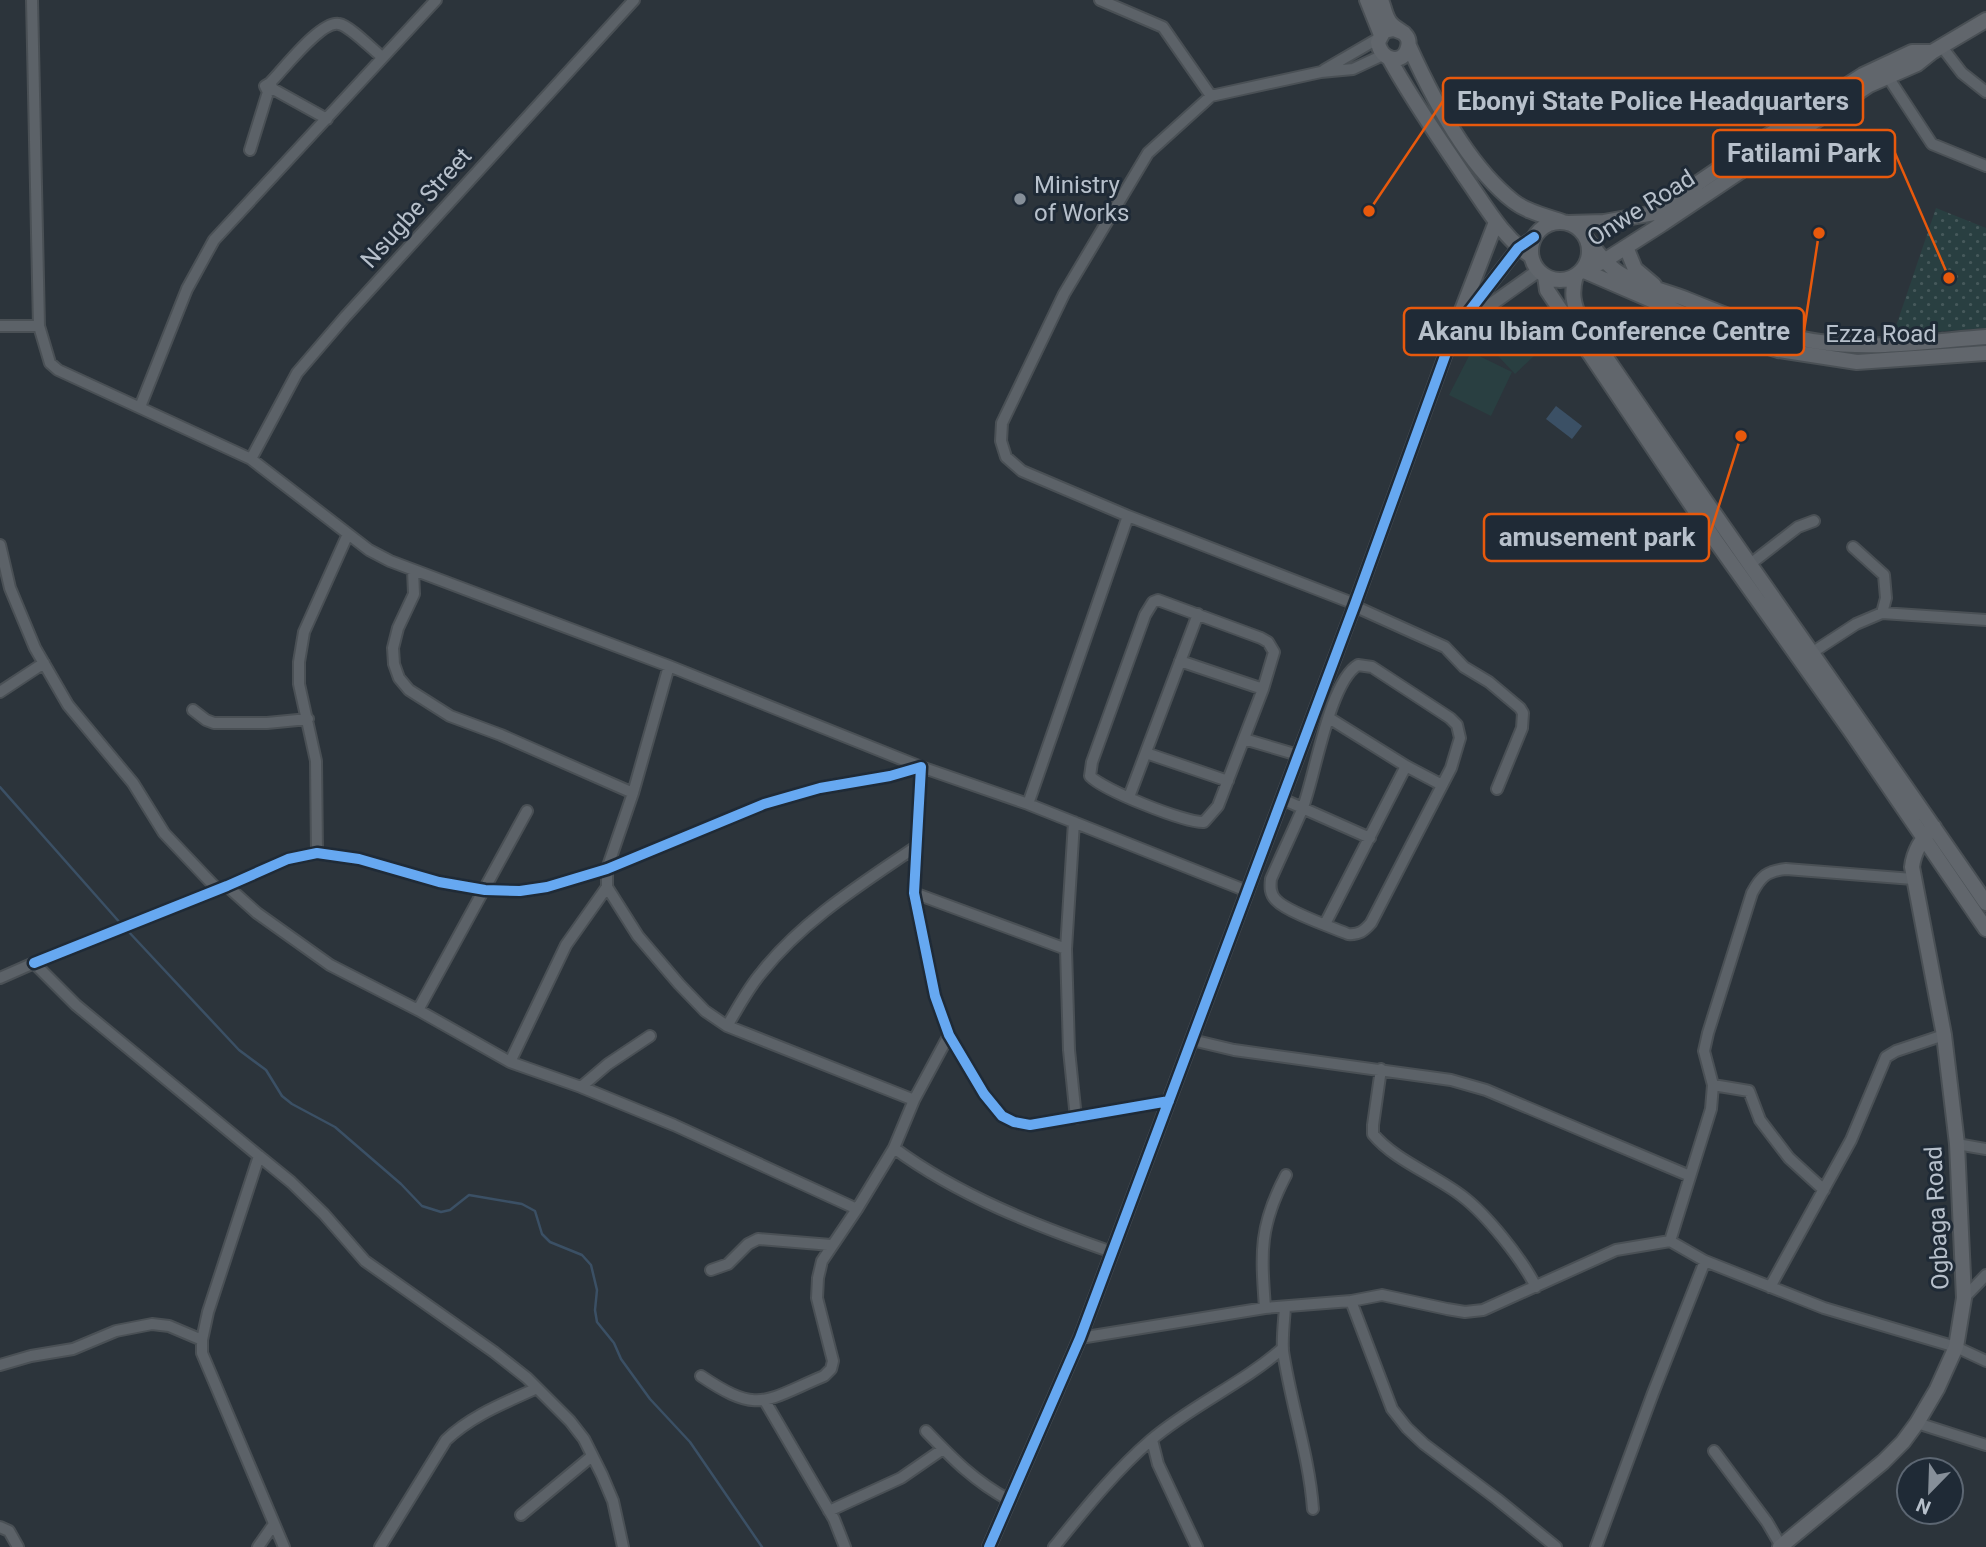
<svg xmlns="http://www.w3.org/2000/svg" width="1986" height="1547" viewBox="0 0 1986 1547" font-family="Roboto,sans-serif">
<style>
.green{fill:#293f41}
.park{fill:url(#park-dots)}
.water{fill:#3b5065}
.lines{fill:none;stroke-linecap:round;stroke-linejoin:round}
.stream{stroke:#3b5065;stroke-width:2.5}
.minor-casing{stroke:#4a5055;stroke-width:14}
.tertiary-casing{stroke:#4a5055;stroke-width:16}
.secondary-casing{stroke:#4a5055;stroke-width:18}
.minor{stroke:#5c6268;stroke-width:10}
.tertiary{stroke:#5c6268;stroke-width:12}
.secondary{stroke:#61666c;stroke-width:14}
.cycleway-casing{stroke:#1f2a36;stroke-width:15}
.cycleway{stroke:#66a8f1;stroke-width:10}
.poi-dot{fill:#868f99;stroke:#1f2a36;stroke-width:2.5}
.labels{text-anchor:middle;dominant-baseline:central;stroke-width:6;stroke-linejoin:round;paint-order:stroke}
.poi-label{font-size:24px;fill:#b7c0cb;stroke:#1f2a36;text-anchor:start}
.street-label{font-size:24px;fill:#b7c0cb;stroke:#1f2a36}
.leader{fill:none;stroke:#e8590c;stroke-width:2.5}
.callout-dot{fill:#e8590c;stroke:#1f2a36;stroke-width:2.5}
.callout{fill:#1f2a36;stroke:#e8590c;stroke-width:2.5}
.callout-label{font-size:26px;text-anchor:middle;font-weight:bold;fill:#b7c0cb}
</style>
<defs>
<pattern id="park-dots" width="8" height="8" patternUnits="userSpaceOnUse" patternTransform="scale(1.75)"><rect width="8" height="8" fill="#293f41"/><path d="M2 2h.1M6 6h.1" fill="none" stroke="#46595b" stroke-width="1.8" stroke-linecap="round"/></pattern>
</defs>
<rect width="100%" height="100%" fill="#2c343b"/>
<path class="green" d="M 1519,306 L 1551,340 L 1515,374 L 1483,340 Z
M 1471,352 L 1512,372 L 1491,416 L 1449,395 Z"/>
<path class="park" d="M 1936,208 L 1986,228 L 1986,328 L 1893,335 Z"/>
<path class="water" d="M 1556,406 L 1582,426 L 1572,439 L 1546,419 Z"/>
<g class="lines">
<path class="stream" d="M 0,787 L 122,925
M 127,930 L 239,1050 L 266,1070 L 282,1096 L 292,1104 L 335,1127 L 401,1184 L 422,1206 L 441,1212 L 450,1210 L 469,1195 L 522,1204 L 535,1211 L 542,1234 L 550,1242 L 582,1255 L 591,1265 L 597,1290 L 595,1310 L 597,1322 L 614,1343 L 621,1359 L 650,1399 L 690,1442 L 762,1547"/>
<defs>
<path id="minor" d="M 32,0 L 39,326
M 1100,0 L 1163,27 L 1211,96
M 1942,47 L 1962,73 L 1986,92
M 1324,70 L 1379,38
M 1888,77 L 1932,144 L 1986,166
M 270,83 C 283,70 321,20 339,24 C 350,26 372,49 382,57
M 273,89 L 268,92 L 265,86 L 270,83 L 273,89 L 327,119
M 250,150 L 268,92
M 0,326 L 39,326 L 50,363 L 58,370 L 251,459 L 369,550 L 390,561 L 669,666 L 921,767 L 1028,804 L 1247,891
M 140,407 L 187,289 L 214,240 L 436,0
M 251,459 L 297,373 L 345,317 L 634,0
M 0,545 L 10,588 L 35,648 L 68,705 L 133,783 L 164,833 L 218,890
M 1853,547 L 1884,575 L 1886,598 L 1882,613
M 1749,565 L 1798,527 L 1814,521
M 413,570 L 414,594 L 398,628 L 393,648 L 394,664 L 399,678 L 409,690 L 450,716 L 501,735 L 633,793
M 1158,600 L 1261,638 L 1268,642 L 1274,652 L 1263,689 L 1218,806 L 1204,822 C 1185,823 1103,790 1090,776 L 1092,762 L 1145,615 L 1153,602 Z
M 1355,604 L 1128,516 L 1022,471 L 1006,457 L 1001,441 L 1002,423 L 1064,294 L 1148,153 L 1211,96 L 1321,72 L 1353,69 L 1383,55
M 1354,606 L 1445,647 L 1464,667 L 1489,682 L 1520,708 L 1523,713 L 1522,728 L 1497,789
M 1813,652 L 1856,624 L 1882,613 L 1986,620
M 1180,661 L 1263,689
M 1358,665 L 1372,667 L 1450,718 L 1457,725 L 1460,738 L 1451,768 L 1371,923 C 1364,931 1359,935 1348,934 C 1331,927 1287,912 1276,900 C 1270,894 1270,887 1271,879 C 1281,856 1292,833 1302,810 C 1315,777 1329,682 1358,665 Z
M 669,666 L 633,793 L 607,869 L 607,887 L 638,936 L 679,984 L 705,1011 L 727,1026 L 914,1100
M 0,692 L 44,663
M 193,710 L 206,720 L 214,723 L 267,723 L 308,719
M 1329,718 L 1406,766 L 1442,785
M 1244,739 L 1298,755
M 1146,753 L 1228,781
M 1129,797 L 1198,614
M 1282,799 L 1370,838
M 1028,804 L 1128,516
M 1074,822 L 1066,949 L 1069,1050 L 1076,1118
M 317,853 L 316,761 L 299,684 L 299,662 L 304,632 L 348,534
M 227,886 L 257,913 L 330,965 L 418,1010 L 510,1062 L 581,1087 L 674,1125 L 857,1209
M 914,893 L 1066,949
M 1325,924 L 1406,766
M 34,963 L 227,886 L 288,859 L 317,853 L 359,859 L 439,882 L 485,890 L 520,891 L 547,887 L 607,869 L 764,804 L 820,788 L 890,776 L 921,767 L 914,893 L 935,996 L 949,1035 L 984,1094 L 1002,1116 L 1014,1122 L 1030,1125 L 1169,1101
M 0,978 L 34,963 L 76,1005 L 259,1156 L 208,1312 L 202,1340 L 202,1353 L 284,1547
M 418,1010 L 527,811
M 727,1026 C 738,1008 748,988 762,972 C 803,920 863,883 917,846
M 949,1035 L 914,1100 L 894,1148 C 959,1196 1037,1226 1112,1252
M 1192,1040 L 1234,1050 L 1451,1080 L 1486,1090 L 1690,1176
M 510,1062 L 566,945 L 607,887
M 1381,1069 L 1373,1125 L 1373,1134 C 1394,1160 1435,1175 1462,1196 C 1487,1215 1522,1259 1536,1287
M 1713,1085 L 1749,1091 L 1760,1120 L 1789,1158 L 1824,1190
M 581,1087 L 608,1064 L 650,1036
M 1957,1144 L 1986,1149
M 259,1156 L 291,1182 L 324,1214 L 365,1261 L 494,1352 L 527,1378 L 570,1421 L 584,1439 L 602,1475 L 613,1501 L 623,1547
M 1670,1241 L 1711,1109 L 1713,1085 L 1704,1051 L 1708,1033 L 1752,893 C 1761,876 1767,871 1786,869 L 1913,879
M 711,1270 L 728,1264 L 748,1244 L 758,1239 L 831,1245
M 1770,1287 L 1851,1140 L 1886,1057 L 1896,1051 L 1944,1035
M 1964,1298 L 1986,1275
M 1351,1301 L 1392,1409 L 1407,1428 L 1424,1444 L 1497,1499 L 1556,1547
M 1285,1307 C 1284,1322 1282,1337 1283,1351 C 1291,1405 1309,1455 1313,1509
M 1265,1308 C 1261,1252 1259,1226 1286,1175
M 1080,1338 L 1265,1308 L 1351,1301 L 1382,1295 L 1447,1309 L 1465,1312 L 1483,1310 L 1616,1250 L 1670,1241 L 1705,1261 L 1824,1308 L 1956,1347 L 1986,1361
M 0,1365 L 31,1356 L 73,1349 L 116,1331 L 152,1324 L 169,1326 L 202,1340
M 701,1376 C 759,1415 764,1401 824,1376 L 831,1369 L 833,1361 L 817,1298 L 818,1278 L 822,1261 L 857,1209 L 894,1148
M 765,1401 L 834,1519 L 845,1547
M 1917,1423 L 1986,1445
M 926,1431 C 953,1459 974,1481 1009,1500
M 1152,1440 L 1158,1464 L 1197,1547
M 1714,1451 L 1767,1522 L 1781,1546
M 829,1511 L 901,1478 L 943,1449
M 521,1515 L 592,1456
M 0,1527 L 9,1531 L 18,1547
M 258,1547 L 274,1524
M 380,1547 L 446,1440 C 472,1415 505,1403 537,1388
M 1054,1547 C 1084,1510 1115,1471 1151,1440 C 1192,1405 1242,1384 1283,1348
M 1596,1547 L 1653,1393 L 1705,1261"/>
<path id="tertiary" d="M 1465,323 L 1538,271
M 989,1547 L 1080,1338 L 1355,604 L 1454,331 L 1518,248 L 1534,237"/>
<path id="secondary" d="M 1367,0 L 1381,35
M 1381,0 C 1384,7 1385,15 1389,21 C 1395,31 1412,32 1408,47 C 1404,66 1380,61 1378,42 L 1384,31 L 1394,29 L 1404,33
M 1409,46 C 1432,97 1468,166 1513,201 C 1527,212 1546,216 1563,222
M 1389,58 C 1412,100 1439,138 1465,177 C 1485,205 1502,237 1531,256
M1531 251a29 29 0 1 1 58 0a29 29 0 1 1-58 0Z
M 1568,223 L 1604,222 L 1654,213 L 1758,142 L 1863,75 L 1912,52 L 1932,52
M 1586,238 C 1596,250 1605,264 1619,273 C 1639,286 1666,291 1688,300 C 1731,317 1775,336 1820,342 C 1875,350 1932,341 1986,337
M 1626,247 L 1635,269 L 1654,285
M 1585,266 L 1595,265 L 1604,261 L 1662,224 L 1869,85 L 1917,64 L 1932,52 L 1986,20
M 1582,270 L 1739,338 L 1778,350 L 1857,362 L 1986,353
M 1576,275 C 1571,293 1573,304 1581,321 C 1714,516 1852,708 1986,903
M 1545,276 L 1547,290 L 1715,540 L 1850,730 L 1986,929
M 1454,331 L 1496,222
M 1780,1547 L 1883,1462 L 1903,1442 L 1917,1423 L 1937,1389 L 1956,1347 L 1964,1298 L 1957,1144 L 1944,1035 L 1912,867 C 1914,850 1922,838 1934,827"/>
</defs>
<use href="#minor" class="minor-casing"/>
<use href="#tertiary" class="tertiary-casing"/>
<use href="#secondary" class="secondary-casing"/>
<use href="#minor" class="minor"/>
<use href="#tertiary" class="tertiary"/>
<use href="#secondary" class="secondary"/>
<defs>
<path id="cycleway" d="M 34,963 L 227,886 L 288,859 L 317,853 L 359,859 L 439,882 L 485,890 L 520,891 L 547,887 L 607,869 L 764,804 L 820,788 L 890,776 L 921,767 L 914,893 L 935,996 L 949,1035 L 984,1094 L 1002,1116 L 1014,1122 L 1030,1125 L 1169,1101
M 989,1547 L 1080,1338 L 1355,604 L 1454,331 L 1518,248 L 1534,237"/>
</defs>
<use href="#cycleway" class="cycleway-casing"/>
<use href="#cycleway" class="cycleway"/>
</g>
<circle class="poi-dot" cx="1020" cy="199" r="7"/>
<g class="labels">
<g class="poi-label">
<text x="1034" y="185">Ministry<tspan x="1034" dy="28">of Works</tspan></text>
</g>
<g class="street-label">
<text transform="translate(416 208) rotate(-48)">Nsugbe Street</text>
<text transform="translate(1641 208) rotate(-32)">Onwe Road</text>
<text x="1881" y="334">Ezza Road</text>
<text transform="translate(1937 1218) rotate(-93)">Ogbaga Road</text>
</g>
</g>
<path class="leader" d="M1369 211L1443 101M1949 278L1895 153M1819 233L1804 331M1741 436L1709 537"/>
<g class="callout-dot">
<circle cx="1369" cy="211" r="7"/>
<circle cx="1949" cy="278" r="7"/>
<circle cx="1819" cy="233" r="7"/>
<circle cx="1741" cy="436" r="7"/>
</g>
<g class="callout">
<rect x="1443" y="78" width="420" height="47" rx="7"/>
<rect x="1713" y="130" width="182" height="47" rx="7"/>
<rect x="1404" y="308" width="400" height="47" rx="7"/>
<rect x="1484" y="514" width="225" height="47" rx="7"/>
</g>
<g class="callout-label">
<text x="1653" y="110">Ebonyi State Police Headquarters</text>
<text x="1804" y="162">Fatilami Park</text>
<text x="1604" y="340">Akanu Ibiam Conference Centre</text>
<text x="1597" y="546">amusement park</text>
</g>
<g transform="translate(1930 1491) rotate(203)"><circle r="33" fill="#1f2a36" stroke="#5c6672" stroke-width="2"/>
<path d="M0-5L12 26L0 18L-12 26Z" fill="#868f99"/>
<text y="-10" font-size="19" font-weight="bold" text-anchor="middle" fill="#b7c0cb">N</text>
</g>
</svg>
